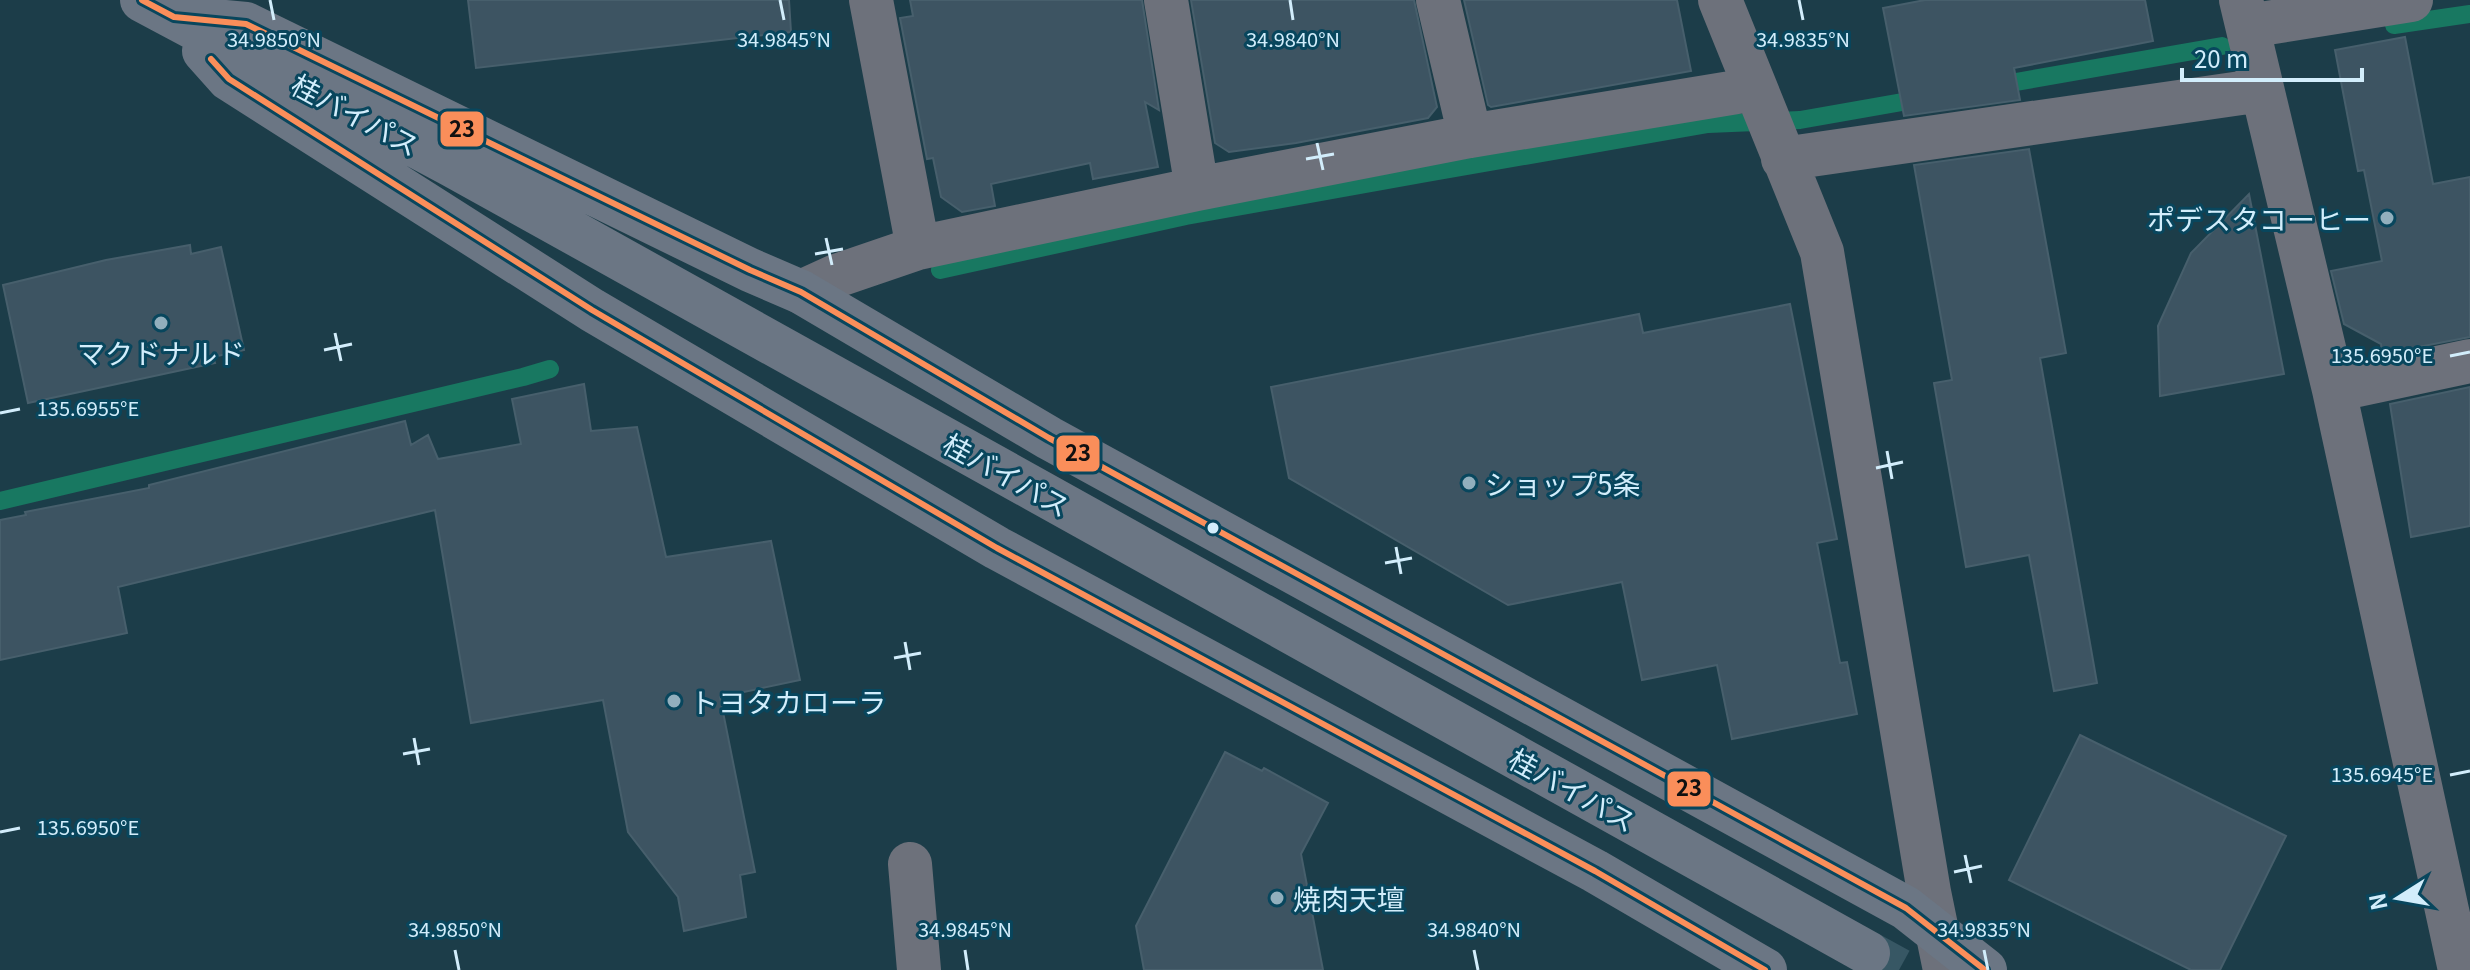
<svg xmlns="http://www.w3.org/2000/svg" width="2470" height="970" viewBox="0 0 2470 970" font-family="Georgia,'Noto Sans JP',serif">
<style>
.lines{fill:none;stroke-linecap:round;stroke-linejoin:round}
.stream{stroke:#187861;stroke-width:18}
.building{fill:#3d5462;stroke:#475f6c;stroke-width:2}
.highway-tunnel{stroke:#375764;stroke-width:44;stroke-dasharray:44 22;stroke-linecap:butt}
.street{stroke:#6d717b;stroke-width:44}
.highway{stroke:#6b7684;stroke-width:44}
.bus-1-casing{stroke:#08465d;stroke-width:12}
.bus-1{stroke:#fa8e5a;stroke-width:6}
.ticks{fill:none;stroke:#d2edfb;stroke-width:3}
.poi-dot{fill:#92afbd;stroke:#08465d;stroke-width:3}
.bus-dot{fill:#d2edfb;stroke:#08465d;stroke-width:3}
.labels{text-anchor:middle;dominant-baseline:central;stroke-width:6;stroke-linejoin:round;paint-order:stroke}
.street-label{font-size:28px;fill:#d2edfb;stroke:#08465d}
.poi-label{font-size:28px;fill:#d2edfb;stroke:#08465d;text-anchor:start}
.ticks-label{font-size:20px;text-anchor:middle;fill:#d2edfb;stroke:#08465d;stroke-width:6;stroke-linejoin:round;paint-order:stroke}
.line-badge{stroke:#08465d;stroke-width:3}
.pale-badge-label{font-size:22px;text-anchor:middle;font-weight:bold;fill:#111}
</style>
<rect width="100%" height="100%" fill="#1c3d49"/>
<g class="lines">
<path class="stream" d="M 2394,25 L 2470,14
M 1993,86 L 2222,46
M 940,270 L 1186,216 L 1427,173 L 1708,124 L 1800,120 L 1925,98
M 0,501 L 523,377 L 550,369"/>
</g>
<path class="building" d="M 468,0 L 789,0 L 791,32 L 476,68 Z
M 910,0 L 1142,0 L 1159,110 L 1145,102 L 1158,167 L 1093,179 L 1090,163 L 991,184 L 995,206 L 962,212 L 941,197 L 933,158 L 927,159 L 900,18 L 913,16 Z
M 1191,0 L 1414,0 L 1437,107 L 1428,118 L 1296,143 L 1229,152 L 1215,143 Z
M 1464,0 L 1677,0 L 1691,71 L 1491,107 L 1488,105 Z
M 1925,0 L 2145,0 L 2153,41 L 2014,68 L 2020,100 L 1904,116 L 1883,8 Z
M 2405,37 L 2433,184 L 2470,177 L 2470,337 L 2382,354 L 2381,344 L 2344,324 L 2331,271 L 2382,261 L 2364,170 L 2358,171 L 2335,50 Z
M 2029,149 L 2066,353 L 2040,358 L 2097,683 L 2054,691 L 2029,555 L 1966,567 L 1934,383 L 1952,380 L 1914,165 Z
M 2249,194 L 2284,374 L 2160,396 L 2158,326 L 2191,253 Z
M 190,245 L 191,254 L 221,247 L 244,350 L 213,357 L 215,363 L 28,403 L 3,285 L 106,260 Z
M 1790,304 L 1837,539 L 1817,543 L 1840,663 L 1847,662 L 1857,714 L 1732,739 L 1717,665 L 1642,680 L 1622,582 L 1508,605 L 1289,478 L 1271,387 L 1639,314 L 1643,333 Z
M 584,384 L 591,431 L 637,427 L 666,557 L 771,541 L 800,680 L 720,697 L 755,872 L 740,875 L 746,917 L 684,931 L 678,897 L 628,832 L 603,700 L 471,723 L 435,510 L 118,587 L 127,633 L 0,660 L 0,520 L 26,515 L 25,512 L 149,488 L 149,485 L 405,421 L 411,445 L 428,435 L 438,459 L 521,444 L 512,399 Z
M 2470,387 L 2470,526 L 2411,537 L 2390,404 Z
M 2080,735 L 2286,836 L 2220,970 L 2191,970 L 2009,880 Z
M 1225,752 L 1262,771 L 1264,768 L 1328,803 L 1301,854 L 1323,970 L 1144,970 L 1136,926 Z"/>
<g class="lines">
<path class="highway-tunnel" d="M 1868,953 L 1899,970"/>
<path class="street" d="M 871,0 L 918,248
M 1166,0 L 1197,189
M 1438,0 L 1470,136
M 1720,0 L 1822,252 L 1929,892 L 1945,970
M 2241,0 L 2334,390 L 2460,970
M 2248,26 L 2411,0
M 1783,159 L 2262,90
M 801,292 L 836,276 L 918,248 L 1197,189 L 1470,136 L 1755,89
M 2334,390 L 2470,361
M 910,864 L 919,970"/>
<path class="highway" d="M 142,0 L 450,164 L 1868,953
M 174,17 L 246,24 L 750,270 L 801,292 L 1049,438 L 1906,908 L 1985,970
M 204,51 L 229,79 L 592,310 L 997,548 L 1595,871 L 1765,970"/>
<defs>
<path id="bus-1" d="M 142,0 L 174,17 L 246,24 L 750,270 L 801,292 L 1049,438 L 1906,908 L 1985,970
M 211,59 L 229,79 L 592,310 L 997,548 L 1595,871 L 1765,970"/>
</defs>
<use href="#bus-1" class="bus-1-casing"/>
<use href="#bus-1" class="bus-1"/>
</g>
<path class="ticks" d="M 270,0 L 274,20M 780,0 L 784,20M 1290,0 L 1293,20M 1799,0 L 1803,20M 1317,143 L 1323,170M 1306,159 L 1334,154M 826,238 L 832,265M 815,254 L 843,249M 335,333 L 341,361M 324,350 L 352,344M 2450,356 L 2470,352M 0,413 L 20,409M 1887,451 L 1892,479M 1876,468 L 1903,462M 1396,547 L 1401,574M 1385,563 L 1412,558M 905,642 L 910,670M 894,658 L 921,653M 414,738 L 419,765M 403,754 L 430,749M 2450,775 L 2470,771M 0,832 L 20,828M 1965,855 L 1971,883M 1954,872 L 1982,866M 455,950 L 459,970M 965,950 L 968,970M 1474,950 L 1478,970M 1984,950 L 1988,970"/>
<g class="poi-dot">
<circle cx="2387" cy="218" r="8"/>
<circle cx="161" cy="323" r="8"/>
<circle cx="1469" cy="483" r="8"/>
<circle cx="674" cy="701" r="8"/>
<circle cx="1277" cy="898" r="8"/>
</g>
<circle class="bus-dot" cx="1213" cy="528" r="7"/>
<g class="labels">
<g class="street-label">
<text transform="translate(356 114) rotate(28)">桂バイパス</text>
<text transform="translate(1007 474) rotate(29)">桂バイパス</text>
<text transform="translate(1573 789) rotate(29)">桂バイパス</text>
</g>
<g class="poi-label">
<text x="2371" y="218" text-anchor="end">ポデスタコーヒー</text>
<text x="161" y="352" text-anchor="middle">マクドナルド</text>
<text x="1485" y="483">ショップ5条</text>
<text x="690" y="701">トヨタカローラ</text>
<text x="1293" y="898">焼肉天壇</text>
</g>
</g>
<g class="ticks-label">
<text x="1803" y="47">34.9835°N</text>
<text x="274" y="47">34.9850°N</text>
<text x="784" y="47">34.9845°N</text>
<text x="1293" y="47">34.9840°N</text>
<text x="2382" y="363">135.6950°E</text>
<text x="88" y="416">135.6955°E</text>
<text x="2382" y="782">135.6945°E</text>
<text x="88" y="835">135.6950°E</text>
<text x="455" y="937">34.9850°N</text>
<text x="965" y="937">34.9845°N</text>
<text x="1474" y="937">34.9840°N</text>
<text x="1984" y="937">34.9835°N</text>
</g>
<g class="line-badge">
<rect x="439" y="110" width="46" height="38" rx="8" fill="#fa8e5a"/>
<rect x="1055" y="434" width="46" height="39" rx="8" fill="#fa8e5a"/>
<rect x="1666" y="770" width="46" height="38" rx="8" fill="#fa8e5a"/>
</g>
<g class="pale-badge-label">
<text x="462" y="137">23</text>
<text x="1078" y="461">23</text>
<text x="1689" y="796">23</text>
</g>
<g transform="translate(2398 898) rotate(259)" stroke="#08465d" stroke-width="6" paint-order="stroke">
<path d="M0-6L14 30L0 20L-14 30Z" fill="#d2edfb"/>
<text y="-12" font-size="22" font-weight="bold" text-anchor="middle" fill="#d2edfb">N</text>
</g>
<path d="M2182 68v12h180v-12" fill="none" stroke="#d2edfb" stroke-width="4"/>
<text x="2194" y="68" font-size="24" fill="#d2edfb" stroke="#08465d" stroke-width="6" paint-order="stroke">20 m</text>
</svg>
